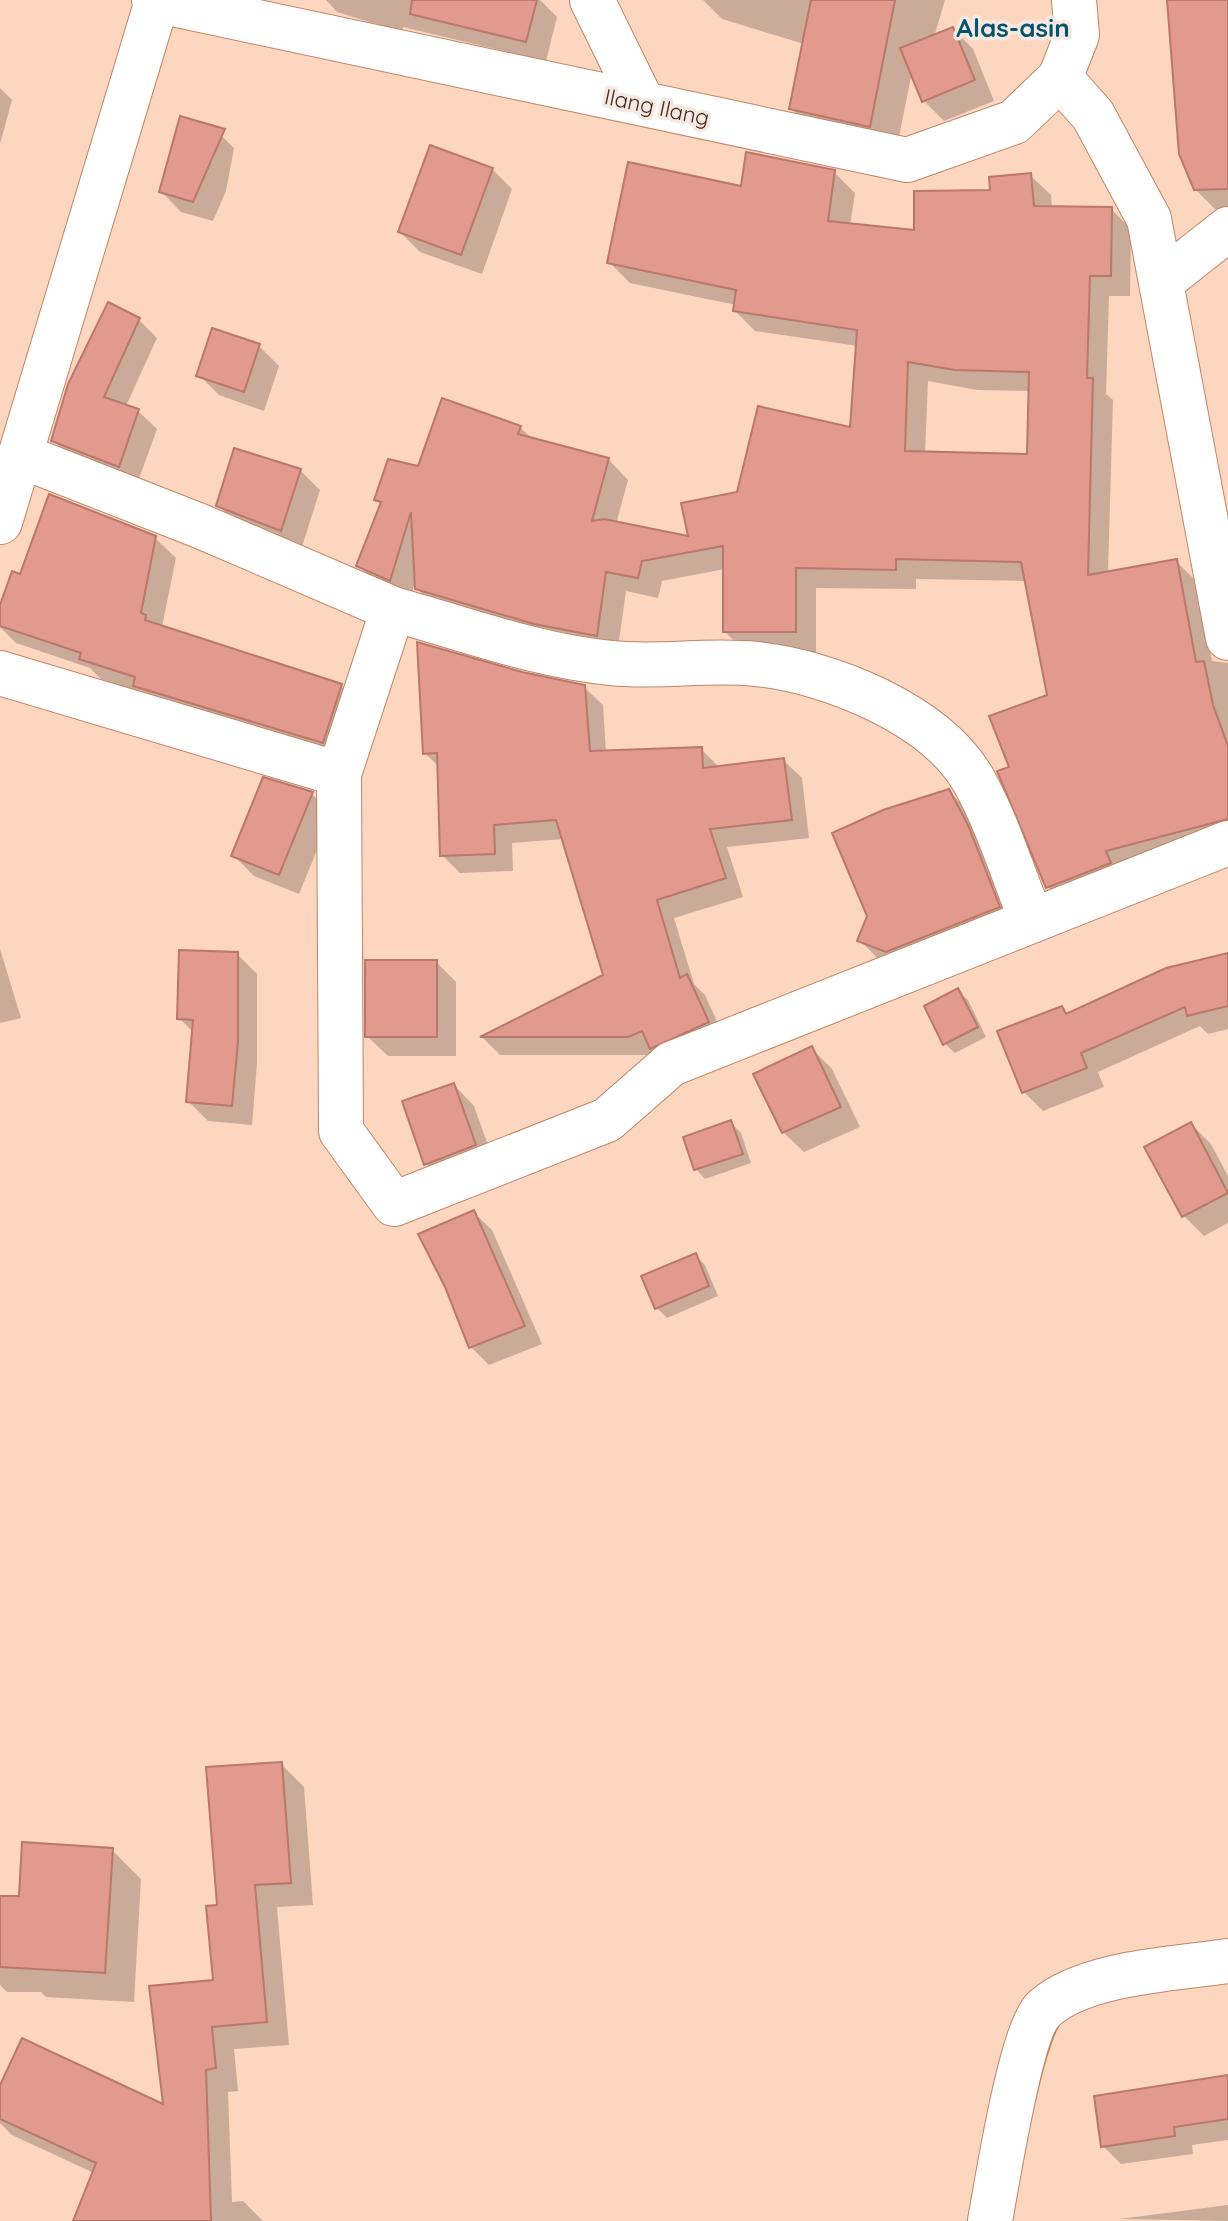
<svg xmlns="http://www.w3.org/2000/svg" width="1228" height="2221" viewBox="0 0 1228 2221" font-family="Quicksand,sans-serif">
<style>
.shadow{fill:#0003;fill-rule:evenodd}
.building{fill:#e19a8d;stroke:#ba776b;stroke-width:2;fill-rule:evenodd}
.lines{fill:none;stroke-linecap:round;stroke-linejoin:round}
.minor-casing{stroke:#c18564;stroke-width:46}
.minor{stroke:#fff;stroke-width:44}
.labels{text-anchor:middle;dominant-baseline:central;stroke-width:7;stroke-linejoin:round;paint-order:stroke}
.street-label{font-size:22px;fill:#42291b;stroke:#f6e9e2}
.quarter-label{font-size:26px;font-weight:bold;fill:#07536e;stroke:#f6e9e2}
</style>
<rect width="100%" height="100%" fill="#fdd6c0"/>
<path class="shadow" d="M 326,0 L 540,0 L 557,17 L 546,61 L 403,27 L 402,32 L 337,12 Z
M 703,0 L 945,0 L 934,37 L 953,29 L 973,49 L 994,101 L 944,121 L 924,101 L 912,72 L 896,152 L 818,135 L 792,109 L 804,44 L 722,19 Z
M 1169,0 L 1228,0 L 1228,216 L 1222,216 L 1195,189 Z
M 0,88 L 12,100 L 0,144 Z
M 214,128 L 234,148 L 226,191 L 213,221 L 181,212 L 161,191 Z
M 492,169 L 512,189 L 482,274 L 420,252 L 400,232 Z
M 834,172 L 855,193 L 850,226 L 916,232 L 1030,175 L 1051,195 L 1052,208 L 1111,209 L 1131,229 L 1130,296 L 1109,296 L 1106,394 L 1113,400 L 1108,573 L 1176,561 L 1197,582 L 1212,661 L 1228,663 L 1228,844 L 1068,908 L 1048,887 L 1012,768 L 1049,696 L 1027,581 L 916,579 L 916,589 L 816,588 L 816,652 L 746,652 L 725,632 L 725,569 L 662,581 L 658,598 L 626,591 L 617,655 L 438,609 L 414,586 L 410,599 L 379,586 L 359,566 L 382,505 L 377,500 L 419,468 L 520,427 L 532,439 L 608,459 L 628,480 L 616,524 L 690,539 L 739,494 L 852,430 L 858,346 L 755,331 L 735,311 L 736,305 L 630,283 L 609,262 L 743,189 ZM 928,381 L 977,390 L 1031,391 L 1029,456 L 925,453 Z
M 139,320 L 157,338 L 126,406 L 138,411 L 157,429 L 137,484 L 71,458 L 53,440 Z
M 259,346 L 279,366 L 264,411 L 219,395 L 199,375 Z
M 300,470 L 320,490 L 301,550 L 238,525 L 218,505 Z
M 155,538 L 176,558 L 162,627 L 341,686 L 361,706 L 343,762 L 155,706 L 141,692 L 101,679 L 90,668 L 16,643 L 0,627 L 0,611 L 21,576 Z
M 522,674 L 584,687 L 603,705 L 606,752 L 701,749 L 720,768 L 783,760 L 802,778 L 809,838 L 727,847 L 743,897 L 674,918 L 694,984 L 705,995 L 726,1041 L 647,1055 L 500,1055 L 483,1038 L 605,976 L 564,839 L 512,843 L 513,871 L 460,873 L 442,855 L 439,767 L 425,753 Z
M 264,780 L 312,794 L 332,814 L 299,894 L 254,876 L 234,856 Z
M 948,791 L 969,811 L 1018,927 L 880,961 L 860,940 Z
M 0,949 L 21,1018 L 0,1023 Z
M 237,954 L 257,974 L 257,1063 L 252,1125 L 208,1121 L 188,1101 L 194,1033 L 179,1018 Z
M 1228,955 L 1228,1029 L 1208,1034 L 1200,1026 L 1098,1072 L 1104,1087 L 1043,1111 L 1024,1092 L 1062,1008 L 1069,1015 Z
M 436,962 L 456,982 L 456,1056 L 388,1056 L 367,1036 Z
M 958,991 L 968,1000 L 986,1037 L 955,1053 L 945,1044 Z
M 812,1049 L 832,1069 L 860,1127 L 804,1152 L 783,1132 Z
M 454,1085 L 474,1106 L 495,1165 L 446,1184 L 426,1164 Z
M 731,1123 L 741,1133 L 751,1163 L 705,1179 L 696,1169 Z
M 1191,1124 L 1211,1144 L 1228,1176 L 1228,1223 L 1204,1236 L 1184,1216 Z
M 473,1212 L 492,1230 L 542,1344 L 489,1365 L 470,1346 Z
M 695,1255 L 705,1265 L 718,1296 L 667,1318 L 657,1308 Z
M 281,1764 L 304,1787 L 313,1905 L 277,1907 L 289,2045 L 234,2049 L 238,2091 L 228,2092 L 232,2202 L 243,2201 L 263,2221 L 76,2221 L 94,2173 L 12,2135 L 0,2123 L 0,2089 L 165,2108 L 215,1981 L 219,1907 Z
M 112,1850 L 141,1879 L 134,2002 L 46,1997 L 41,1992 L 7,1992 L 0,1985 L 0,1898 L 21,1898 Z
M 1228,2078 L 1228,2140 L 1192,2145 L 1193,2154 L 1121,2164 L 1103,2146 Z
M 1228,2205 L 1228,2221 L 1119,2219 Z"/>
<path class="building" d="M 412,0 L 537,0 L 526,42 L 410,14 Z
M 811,0 L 895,0 L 870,127 L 789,109 Z
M 1167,0 L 1228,0 L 1228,189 L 1194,190 L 1179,154 Z
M 953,27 L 975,80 L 922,102 L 900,48 Z
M 180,116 L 225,129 L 193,202 L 159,192 Z
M 430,145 L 493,168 L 461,255 L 398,232 Z
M 746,152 L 835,170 L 828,221 L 914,230 L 914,191 L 990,190 L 989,177 L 1031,173 L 1034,206 L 1112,207 L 1111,276 L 1090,276 L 1087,378 L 1093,378 L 1088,575 L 1177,559 L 1196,662 L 1204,661 L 1213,705 L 1228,746 L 1228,819 L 1106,851 L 1111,863 L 1046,888 L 997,771 L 1009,767 L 989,716 L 1047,695 L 1021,562 L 896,559 L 896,570 L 796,568 L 796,632 L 723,632 L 723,546 L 642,561 L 638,578 L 606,572 L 597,636 L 534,624 L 415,589 L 411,512 L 390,581 L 356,566 L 381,502 L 374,500 L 388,459 L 418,466 L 442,398 L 521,426 L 518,434 L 609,458 L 592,521 L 604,519 L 688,536 L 681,503 L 737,492 L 758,406 L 850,427 L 857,330 L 733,311 L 736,290 L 607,263 L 628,162 L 741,186 ZM 908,362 L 955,370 L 1029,372 L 1027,454 L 905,451 Z
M 108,302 L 140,318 L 104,397 L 139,409 L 119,467 L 51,441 L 68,384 Z
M 212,328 L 260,344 L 244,392 L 196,376 Z
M 234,448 L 301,469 L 281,531 L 216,506 Z
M 49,494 L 156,536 L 141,613 L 146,615 L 145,620 L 342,684 L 323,743 L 133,686 L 135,677 L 79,659 L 81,653 L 0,626 L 0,605 L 12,571 L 20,574 Z
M 417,642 L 522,672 L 585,685 L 590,751 L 702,747 L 703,768 L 784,758 L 792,820 L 710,829 L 726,878 L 657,900 L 680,978 L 687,974 L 709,1022 L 650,1049 L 642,1031 L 628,1037 L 480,1037 L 603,975 L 556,820 L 494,825 L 495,854 L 440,856 L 437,753 L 423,754 Z
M 263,777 L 313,792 L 279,875 L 231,856 Z
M 949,789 L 968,825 L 1000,907 L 886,952 L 857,941 L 867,916 L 832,833 L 883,810 Z
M 179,950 L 238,952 L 238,1042 L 232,1106 L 186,1102 L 193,1020 L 177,1019 Z
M 1228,953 L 1228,1006 L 1187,1016 L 1185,1007 L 1081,1053 L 1087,1068 L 1022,1093 L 997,1031 L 1062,1006 L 1066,1014 L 1166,968 Z
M 365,960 L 437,960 L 437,1037 L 365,1037 Z
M 958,988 L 978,1027 L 943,1045 L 924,1006 Z
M 812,1046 L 841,1107 L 782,1133 L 753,1074 Z
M 454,1083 L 476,1145 L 424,1165 L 402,1101 Z
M 731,1120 L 743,1154 L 694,1170 L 683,1137 Z
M 1191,1122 L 1228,1193 L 1182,1217 L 1144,1147 Z
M 474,1210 L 525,1326 L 469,1348 L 445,1287 L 418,1234 Z
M 696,1253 L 709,1286 L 655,1309 L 641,1276 Z
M 282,1762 L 291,1883 L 255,1885 L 267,2022 L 212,2027 L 216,2068 L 206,2070 L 211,2221 L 73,2221 L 96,2163 L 0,2119 L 0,2085 L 22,2038 L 163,2104 L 149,1986 L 213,1980 L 206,1906 L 217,1905 L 206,1767 Z
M 22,1842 L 113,1848 L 105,1973 L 0,1967 L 0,1896 L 19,1896 Z
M 1228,2075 L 1228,2119 L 1174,2127 L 1175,2136 L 1101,2147 L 1094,2096 Z"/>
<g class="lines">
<defs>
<path id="minor" d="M 154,0 L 907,160 L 1014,122 L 1060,78 L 1077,35 L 1074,0
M 592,0 L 643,104
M 1060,78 L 1093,115 L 1149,219 L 1228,638
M 1161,282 L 1228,229
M 21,456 L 200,526 L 393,609 L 339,774 L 341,1131 L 394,1204 L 607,1120 L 671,1064 L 1228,843
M 0,522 L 157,1
M 393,609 C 465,629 537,656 611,663 C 659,668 708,659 756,664 C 828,671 936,714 974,781 C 998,824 1013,875 1032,921
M 0,673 L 339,774
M 990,2221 C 997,2183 1021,2028 1045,2008 C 1086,1972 1176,1969 1228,1961"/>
</defs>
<use href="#minor" class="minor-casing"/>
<use href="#minor" class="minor"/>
</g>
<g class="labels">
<g class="street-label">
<text transform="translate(657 107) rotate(12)">Ilang Ilang</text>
</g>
<g class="quarter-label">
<text x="1013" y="27">Alas-asin</text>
</g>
</g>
</svg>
